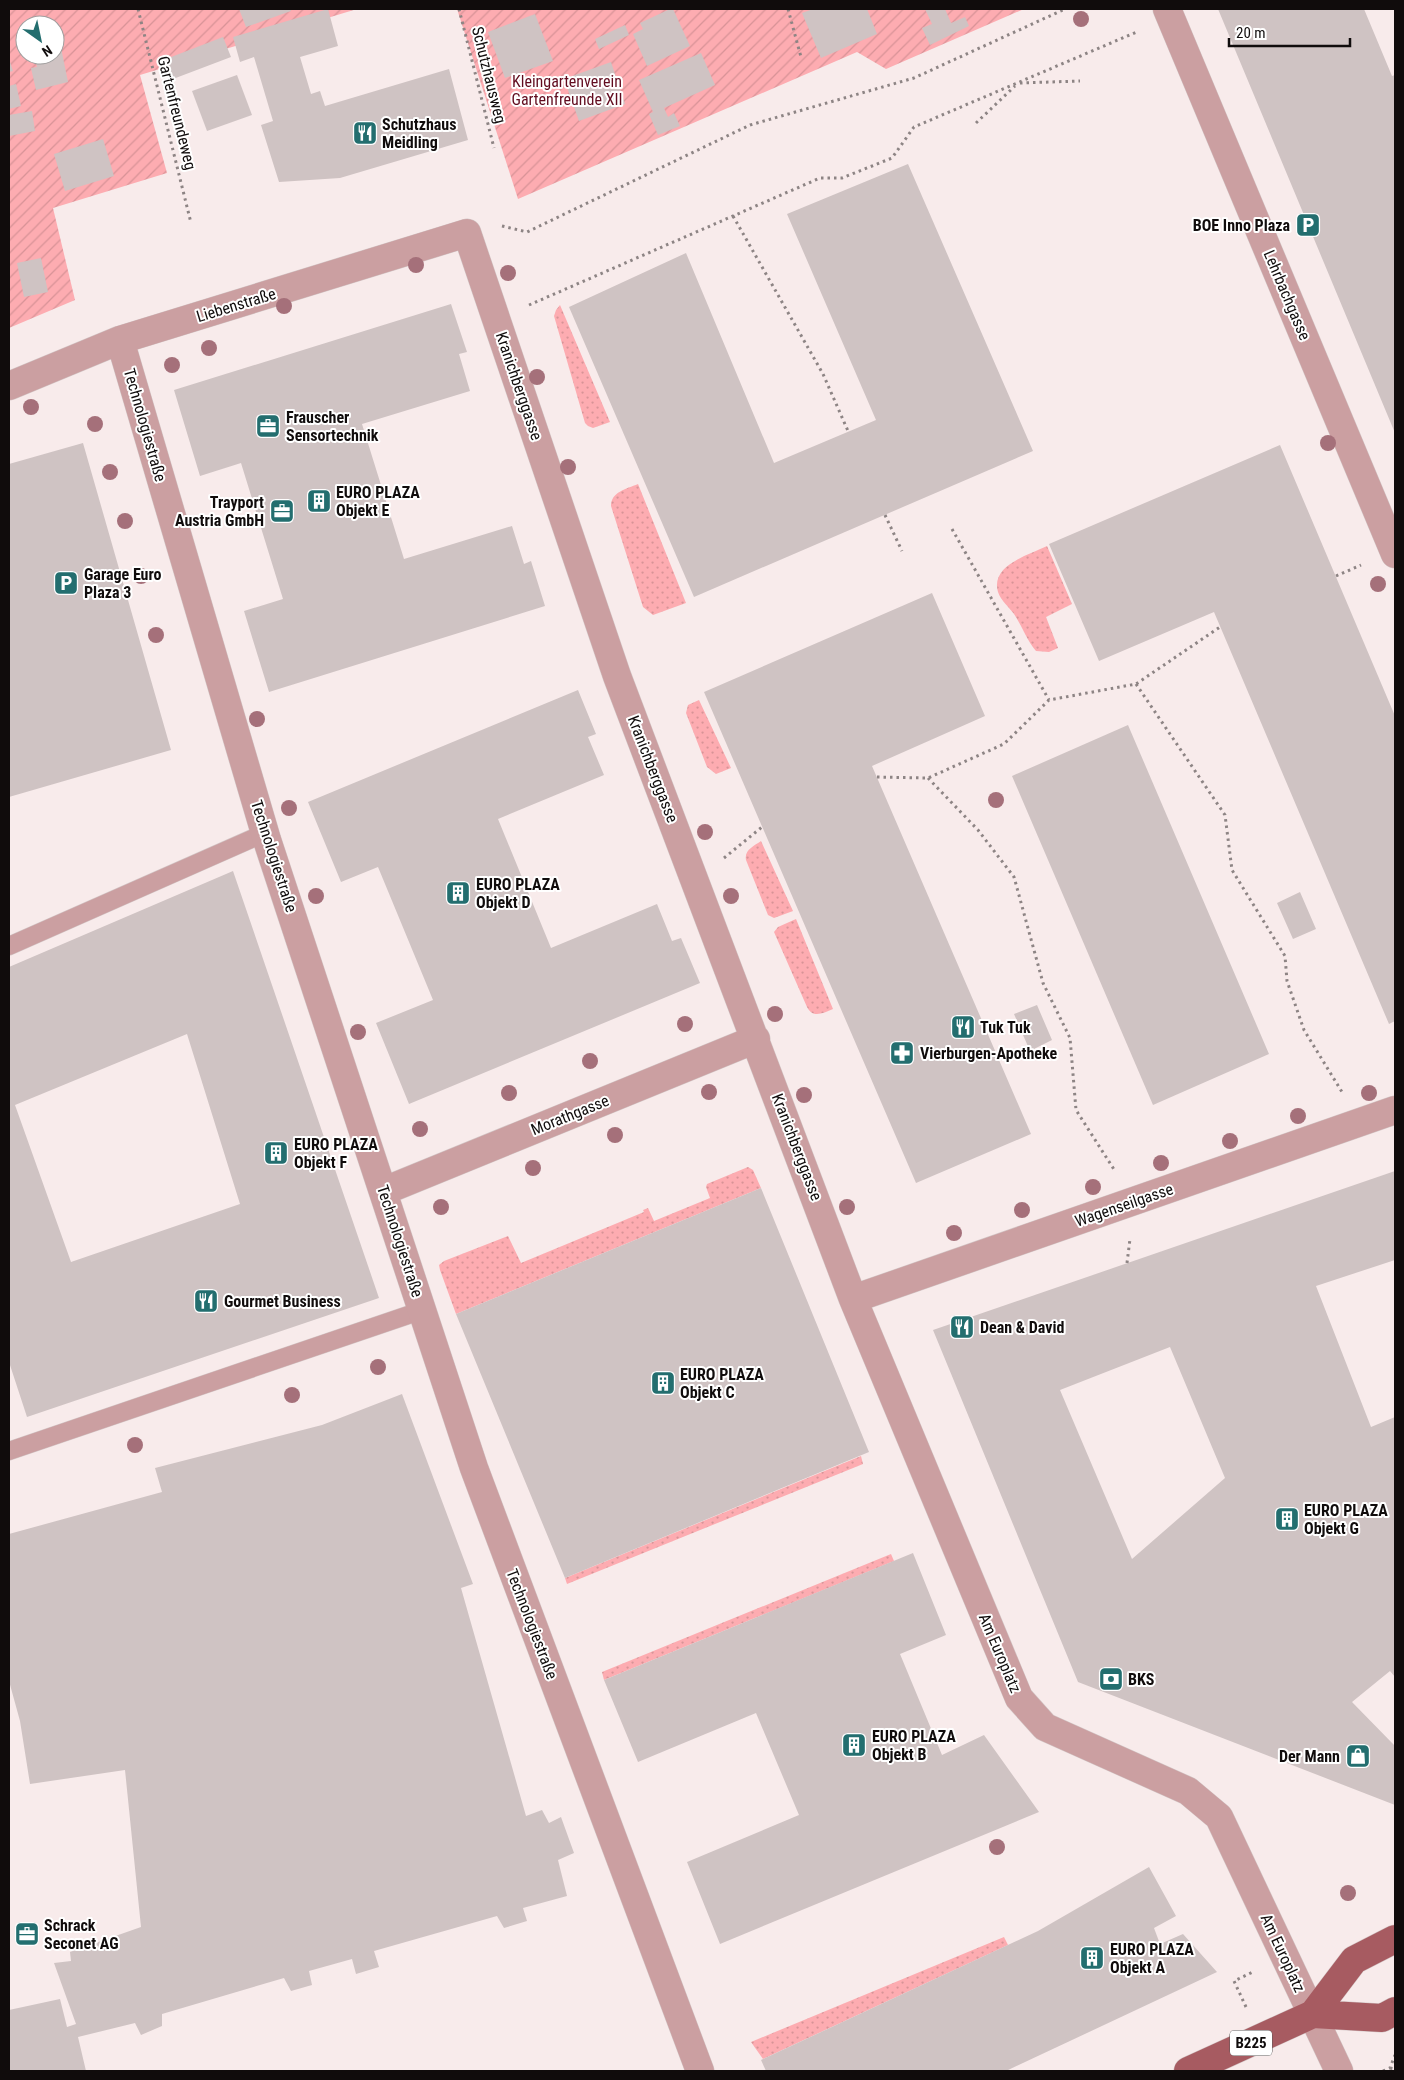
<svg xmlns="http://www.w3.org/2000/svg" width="1404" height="2080" viewBox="0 0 1404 2080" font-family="'Roboto Condensed',sans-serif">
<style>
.grass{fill:url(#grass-dots)}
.garden{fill:url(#garden-furrows);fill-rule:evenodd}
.building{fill:#cfc3c3;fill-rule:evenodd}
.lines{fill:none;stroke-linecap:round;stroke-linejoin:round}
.lane-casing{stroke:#d3c7c7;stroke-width:19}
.street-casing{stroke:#d3c7c7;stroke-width:29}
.primary-casing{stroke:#d3c7c7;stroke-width:29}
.path{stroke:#8d8484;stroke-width:3;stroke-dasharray:2.5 4;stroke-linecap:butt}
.lane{stroke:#cb9fa1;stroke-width:18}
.street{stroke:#cb9fa1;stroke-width:28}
.primary{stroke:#a75b61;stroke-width:28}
.tree{fill:#a5707a}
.labels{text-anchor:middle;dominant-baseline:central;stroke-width:4;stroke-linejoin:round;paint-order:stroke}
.shield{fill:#fff;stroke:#585555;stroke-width:1}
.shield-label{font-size:15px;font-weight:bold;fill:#100c0c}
.street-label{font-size:16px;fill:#100c0c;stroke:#fff}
.park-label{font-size:16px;fill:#610b1e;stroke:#fff}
.poi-label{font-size:16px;font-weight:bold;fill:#100c0c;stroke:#fff;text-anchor:start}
</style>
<defs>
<pattern id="grass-dots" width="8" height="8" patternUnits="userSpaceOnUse" patternTransform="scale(1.25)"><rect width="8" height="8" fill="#fdacb1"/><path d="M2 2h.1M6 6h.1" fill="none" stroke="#d89397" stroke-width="1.8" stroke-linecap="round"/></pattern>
<pattern id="garden-furrows" width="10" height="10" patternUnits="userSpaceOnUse" patternTransform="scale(1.25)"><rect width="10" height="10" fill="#fdacb1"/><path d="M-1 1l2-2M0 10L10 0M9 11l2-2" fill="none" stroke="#d89397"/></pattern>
</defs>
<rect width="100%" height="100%" fill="#f8ebeb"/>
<path class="grass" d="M 560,305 L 610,422 L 593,428 L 588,426 L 585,423 L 554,316 L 556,310 Z
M 638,484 L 686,603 L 653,615 L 643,607 L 611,506 C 611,492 626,489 638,484 Z
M 1047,546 L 1072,604 L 1046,617 L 1058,648 L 1049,652 L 1036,651 C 1027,640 1022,626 1014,614 C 1009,607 1001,601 998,592 C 990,565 1029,555 1047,546 Z
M 699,700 L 731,768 L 716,774 L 707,767 L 686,713 L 688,705 Z
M 761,841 L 793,911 L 774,918 L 768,915 L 746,860 C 744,850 754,846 761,841 Z
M 796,919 L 833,1009 C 823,1013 813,1019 807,1007 L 774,932 L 778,927 Z
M 748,1167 L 753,1170 L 761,1188 L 456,1314 L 440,1270 L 439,1265 L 444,1261 L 508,1236 L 521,1263 L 644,1212 L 643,1210 L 648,1208 L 654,1221 L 710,1198 L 706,1187 L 707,1184 Z
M 861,1456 L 863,1464 L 567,1584 L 565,1578 Z
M 891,1554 L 894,1561 L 604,1680 L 602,1672 Z
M 1004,1937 L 1008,1945 L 763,2059 L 751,2042 Z"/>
<path class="garden" d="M 9,9 L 357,9 L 140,75 L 167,173 L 53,208 L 75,300 L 9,328 ZM 25,25 L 55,25 L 55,55 L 25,55 Z
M 457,9 L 1024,9 L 886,69 L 857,52 L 518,199 Z"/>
<path class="building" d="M 239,9 L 290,9 L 291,11 L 246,27 Z
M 328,9 L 338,46 L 300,57 L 311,94 L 320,91 L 325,106 L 449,69 L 468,140 L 340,178 L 279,182 L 261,125 L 273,121 L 254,57 L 240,62 L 233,37 Z
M 670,9 L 673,9 L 690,46 L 647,66 L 633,34 L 643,29 L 640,23 Z
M 813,9 L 867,9 L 877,34 L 821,58 L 802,13 Z
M 925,9 L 945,9 L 951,23 L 965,17 L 969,26 L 930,45 L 922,28 L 932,24 Z
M 1218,9 L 1364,9 L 1392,76 L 1395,75 L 1395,433 Z
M 535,14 L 553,61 L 505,78 L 488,32 Z
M 625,25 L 629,35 L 599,49 L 595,39 Z
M 223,37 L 231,57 L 173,79 L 166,59 Z
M 60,43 L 68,82 L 36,90 L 31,68 L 37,67 L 34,55 L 55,55 L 55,44 Z
M 701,53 L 715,85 L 664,108 L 668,117 L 674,113 L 680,126 L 658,135 L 649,114 L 653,112 L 639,80 Z
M 9,59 L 13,71 L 9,72 Z
M 611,62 L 625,104 L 579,121 L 564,79 Z
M 237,75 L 252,115 L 207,131 L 192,91 Z
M 16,84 L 21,106 L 9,109 L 9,86 Z
M 32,111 L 35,131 L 9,136 L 9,115 Z
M 103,139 L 114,176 L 65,191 L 54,154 Z
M 908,164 L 1033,451 L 694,597 L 569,307 L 686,253 L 774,463 L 876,420 L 787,214 Z
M 41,258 L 48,292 L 24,297 L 17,263 Z
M 451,304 L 467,352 L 459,354 L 470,391 L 362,424 L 404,559 L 512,526 L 524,564 L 531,561 L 545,606 L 269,692 L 244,611 L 283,599 L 241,463 L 200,476 L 174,390 Z
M 83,443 L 171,750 L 9,797 L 9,464 Z
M 1280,445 L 1395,716 L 1395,1021 L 1389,1024 L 1214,612 L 1099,661 L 1049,544 Z
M 932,593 L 985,716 L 872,766 L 1031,1134 L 916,1183 L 704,692 Z
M 578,690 L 596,734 L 588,737 L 604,775 L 498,819 L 551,948 L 657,904 L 672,941 L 681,938 L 700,983 L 409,1104 L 376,1023 L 433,1000 L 378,867 L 341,882 L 308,802 Z
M 1128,725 L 1269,1054 L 1153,1105 L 1012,776 Z
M 233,871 L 379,1298 L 27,1417 L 9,1362 L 9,967 ZM 187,1034 L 240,1204 L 71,1262 L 15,1105 Z
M 1300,892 L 1316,929 L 1293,939 L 1277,903 Z
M 1037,1005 L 1052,1040 L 1030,1051 L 1014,1014 Z
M 1395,1171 L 1395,1260 L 1316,1286 L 1371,1427 L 1395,1417 L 1395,1677 L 1390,1671 L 1352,1702 L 1395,1746 L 1395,1805 L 1078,1682 L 933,1330 ZM 1170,1347 L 1225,1478 L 1132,1559 L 1060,1390 Z
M 761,1188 L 869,1452 L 565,1578 L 456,1314 Z
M 402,1394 L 473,1584 L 461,1588 L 526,1816 L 542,1810 L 549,1823 L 561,1817 L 574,1853 L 558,1860 L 567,1896 L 523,1908 L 527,1921 L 504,1928 L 497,1916 L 374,1951 L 379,1967 L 356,1974 L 352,1959 L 309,1971 L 312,1985 L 291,1991 L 284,1978 L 162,2014 L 162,2026 L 141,2035 L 135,2023 L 78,2037 L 86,2071 L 9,2071 L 9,2010 L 60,1999 L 67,2027 L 76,2024 L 54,1963 L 71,1961 L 70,1952 L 141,1927 L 125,1770 L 30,1784 L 20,1721 L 9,1681 L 9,1534 L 162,1492 L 155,1468 L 322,1425 Z
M 913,1553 L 946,1635 L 900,1654 L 942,1755 L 984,1735 L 1039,1812 L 720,1944 L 687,1862 L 799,1815 L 756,1713 L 638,1762 L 604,1680 Z
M 1149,1867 L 1176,1916 L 1154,1928 L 1160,1944 L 1183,1934 L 1217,1972 L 1006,2071 L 766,2071 L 761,2060 L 1038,1931 Z"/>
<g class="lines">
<defs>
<path id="lane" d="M 9,946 L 265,833
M 9,1451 L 423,1310"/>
<path id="street" d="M 1167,9 L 1395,554
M 120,340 L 267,840 L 474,1468 L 700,2071
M 9,386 L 120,340 L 467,233 L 617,676 L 853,1299 L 1019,1698 L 1045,1727 L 1188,1791 L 1219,1817 L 1339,2071
M 384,1191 L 756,1039
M 853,1299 L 1395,1110"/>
<path id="primary" d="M 1313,2014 L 1354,1960 L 1395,1939
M 1188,2071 L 1313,2014 L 1382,2018 L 1395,2011"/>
</defs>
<use href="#lane" class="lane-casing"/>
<use href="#street" class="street-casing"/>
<use href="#primary" class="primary-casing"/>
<path class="path" d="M 138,9 L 191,223
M 459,9 L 494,148
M 788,9 L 801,57
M 1020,83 L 1080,81
M 976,123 L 1015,86
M 733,216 L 823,374 L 848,431
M 502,226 L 527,232 L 750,125 L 914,78 L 1065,9
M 529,305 L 820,178 L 842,178 L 892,158 L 914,127 L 1139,31
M 885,515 L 902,551
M 952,529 L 1049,700
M 1336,576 L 1361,565
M 1136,684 L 1225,815 L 1232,870 L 1285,956 L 1287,981 L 1304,1030 L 1342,1092
M 877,777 L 928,778 L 1004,744 L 1049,700 L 1136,684 L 1220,627
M 928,778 L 978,830 L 1014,877 L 1043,983 L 1070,1038 L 1076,1110 L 1115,1171
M 724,858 L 762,827
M 1127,1263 L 1130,1239
M 1246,2007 L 1234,1981 L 1255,1971
M 1390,2068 L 1395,2069
M 1383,2071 L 1390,2068 L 1395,2055"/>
<use href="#lane" class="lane"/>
<use href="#street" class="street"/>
<use href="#primary" class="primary"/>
</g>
<g class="tree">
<circle cx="1081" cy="19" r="8"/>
<circle cx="416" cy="265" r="8"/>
<circle cx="508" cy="273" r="8"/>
<circle cx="284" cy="306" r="8"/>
<circle cx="209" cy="348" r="8"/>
<circle cx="172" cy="365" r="8"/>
<circle cx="537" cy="377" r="8"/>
<circle cx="31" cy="407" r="8"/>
<circle cx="95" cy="424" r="8"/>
<circle cx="1328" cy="443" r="8"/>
<circle cx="568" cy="467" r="8"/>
<circle cx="110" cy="472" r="8"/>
<circle cx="125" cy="521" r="8"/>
<circle cx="141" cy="576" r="8"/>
<circle cx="1378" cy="584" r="8"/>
<circle cx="156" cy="635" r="8"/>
<circle cx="257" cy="719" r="8"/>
<circle cx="996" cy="800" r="8"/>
<circle cx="289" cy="808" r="8"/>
<circle cx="705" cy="832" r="8"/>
<circle cx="316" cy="896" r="8"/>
<circle cx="731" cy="896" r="8"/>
<circle cx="775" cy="1014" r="8"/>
<circle cx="685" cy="1024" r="8"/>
<circle cx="358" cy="1032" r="8"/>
<circle cx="590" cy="1061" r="8"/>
<circle cx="709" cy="1092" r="8"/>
<circle cx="509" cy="1093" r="8"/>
<circle cx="1369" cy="1093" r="8"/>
<circle cx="804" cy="1095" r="8"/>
<circle cx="1298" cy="1116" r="8"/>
<circle cx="420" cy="1129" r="8"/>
<circle cx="615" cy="1135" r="8"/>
<circle cx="1230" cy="1141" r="8"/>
<circle cx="1161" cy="1163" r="8"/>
<circle cx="533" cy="1168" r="8"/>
<circle cx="1093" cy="1187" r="8"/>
<circle cx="441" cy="1207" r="8"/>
<circle cx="847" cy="1207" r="8"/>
<circle cx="1022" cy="1210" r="8"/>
<circle cx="954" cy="1233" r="8"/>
<circle cx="378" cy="1367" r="8"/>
<circle cx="292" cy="1395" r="8"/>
<circle cx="135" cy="1445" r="8"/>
<circle cx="997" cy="1847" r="8"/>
<circle cx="1348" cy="1893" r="8"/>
</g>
<defs>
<symbol id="restaurant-square" viewBox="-11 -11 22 22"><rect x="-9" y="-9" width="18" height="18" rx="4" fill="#236e6f" stroke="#fff"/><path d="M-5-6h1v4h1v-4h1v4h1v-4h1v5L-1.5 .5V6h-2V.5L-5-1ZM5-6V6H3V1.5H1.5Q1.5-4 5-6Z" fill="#fff"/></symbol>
<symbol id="parking-square" viewBox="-11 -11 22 22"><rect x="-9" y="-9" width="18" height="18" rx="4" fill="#236e6f" stroke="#fff"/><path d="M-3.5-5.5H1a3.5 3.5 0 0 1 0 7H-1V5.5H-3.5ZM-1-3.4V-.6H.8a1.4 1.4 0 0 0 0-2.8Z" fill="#fff"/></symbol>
<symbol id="office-square" viewBox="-11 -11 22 22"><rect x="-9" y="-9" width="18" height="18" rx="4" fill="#236e6f" stroke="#fff"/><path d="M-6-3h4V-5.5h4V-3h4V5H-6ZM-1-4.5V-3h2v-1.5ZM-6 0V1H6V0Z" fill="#fff"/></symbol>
<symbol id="building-square" viewBox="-11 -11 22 22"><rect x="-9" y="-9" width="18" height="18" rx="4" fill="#236e6f" stroke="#fff"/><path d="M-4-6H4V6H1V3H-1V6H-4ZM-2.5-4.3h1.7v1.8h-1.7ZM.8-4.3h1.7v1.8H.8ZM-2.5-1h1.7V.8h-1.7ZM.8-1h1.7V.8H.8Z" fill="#fff"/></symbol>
<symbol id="pharmacy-square" viewBox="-11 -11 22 22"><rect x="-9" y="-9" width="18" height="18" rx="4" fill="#236e6f" stroke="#fff"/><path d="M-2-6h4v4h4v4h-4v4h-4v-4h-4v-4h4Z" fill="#fff"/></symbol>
<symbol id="bank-square" viewBox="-11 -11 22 22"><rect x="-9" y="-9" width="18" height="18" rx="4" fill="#236e6f" stroke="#fff"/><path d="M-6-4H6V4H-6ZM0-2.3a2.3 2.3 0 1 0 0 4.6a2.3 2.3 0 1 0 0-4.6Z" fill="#fff"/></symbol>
<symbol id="shop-square" viewBox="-11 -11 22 22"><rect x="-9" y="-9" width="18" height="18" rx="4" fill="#236e6f" stroke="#fff"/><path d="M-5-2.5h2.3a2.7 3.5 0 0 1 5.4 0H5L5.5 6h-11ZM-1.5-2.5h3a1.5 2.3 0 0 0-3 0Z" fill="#fff"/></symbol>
</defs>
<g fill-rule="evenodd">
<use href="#restaurant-square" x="351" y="119" width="28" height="28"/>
<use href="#parking-square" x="1294" y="211" width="28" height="28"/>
<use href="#office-square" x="254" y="412" width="28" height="28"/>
<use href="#building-square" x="305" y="487" width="28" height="28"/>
<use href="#office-square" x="268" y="497" width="28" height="28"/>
<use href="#parking-square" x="52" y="569" width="28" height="28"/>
<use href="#building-square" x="444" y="879" width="28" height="28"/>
<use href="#restaurant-square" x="949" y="1013" width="28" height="28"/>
<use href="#pharmacy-square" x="888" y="1039" width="28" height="28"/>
<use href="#building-square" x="262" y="1139" width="28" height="28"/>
<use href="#restaurant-square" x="192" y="1287" width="28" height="28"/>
<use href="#restaurant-square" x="948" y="1313" width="28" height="28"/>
<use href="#building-square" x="649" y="1369" width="28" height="28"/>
<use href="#building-square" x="1273" y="1505" width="28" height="28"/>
<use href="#bank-square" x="1097" y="1665" width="28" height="28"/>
<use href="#building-square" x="840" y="1731" width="28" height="28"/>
<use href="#shop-square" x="1344" y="1742" width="28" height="28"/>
<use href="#office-square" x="13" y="1920" width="28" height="28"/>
<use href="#building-square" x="1078" y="1944" width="28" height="28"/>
</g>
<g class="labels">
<rect class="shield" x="1230" y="2030.5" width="42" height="25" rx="4"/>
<g class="shield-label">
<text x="1251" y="2043">B225</text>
</g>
<g class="street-label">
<text transform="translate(489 75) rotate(76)">Schutzhausweg</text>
<text transform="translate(177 113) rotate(76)">Gartenfreundeweg</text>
<text transform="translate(1287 295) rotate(67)">Lehrbachgasse</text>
<text transform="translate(236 305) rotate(-17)">Liebenstraße</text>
<text transform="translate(519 386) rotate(71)">Kranichberggasse</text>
<text transform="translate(145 425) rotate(74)">Technologiestraße</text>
<text transform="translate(653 769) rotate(69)">Kranichberggasse</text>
<text transform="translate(274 856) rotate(72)">Technologiestraße</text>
<text transform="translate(570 1115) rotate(-22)">Morathgasse</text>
<text transform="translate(797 1147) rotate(69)">Kranichberggasse</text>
<text transform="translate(1124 1205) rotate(-19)">Wagenseilgasse</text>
<text transform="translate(400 1241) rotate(72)">Technologiestraße</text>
<text transform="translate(532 1624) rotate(69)">Technologiestraße</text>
<text transform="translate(1000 1653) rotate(67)">Am Europlatz</text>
<text transform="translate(1283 1953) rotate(65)">Am Europlatz</text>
</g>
<g class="park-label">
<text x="567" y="81">Kleingartenverein<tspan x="567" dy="18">Gartenfreunde XII</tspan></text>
</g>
<g class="poi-label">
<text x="382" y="124">Schutzhaus<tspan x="382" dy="18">Meidling</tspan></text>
<text x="1290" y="225" text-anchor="end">BOE Inno Plaza</text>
<text x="286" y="417">Frauscher<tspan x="286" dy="18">Sensortechnik</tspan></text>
<text x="336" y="492">EURO PLAZA<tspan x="336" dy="18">Objekt E</tspan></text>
<text x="264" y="502" text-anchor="end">Trayport<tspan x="264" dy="18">Austria GmbH</tspan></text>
<text x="84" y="574">Garage Euro<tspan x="84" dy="18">Plaza 3</tspan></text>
<text x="476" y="884">EURO PLAZA<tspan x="476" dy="18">Objekt D</tspan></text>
<text x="980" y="1027">Tuk Tuk</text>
<text x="920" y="1053">Vierburgen-Apotheke</text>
<text x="294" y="1144">EURO PLAZA<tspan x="294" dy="18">Objekt F</tspan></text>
<text x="224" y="1301">Gourmet Business</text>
<text x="980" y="1327">Dean &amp; David</text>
<text x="680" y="1374">EURO PLAZA<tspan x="680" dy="18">Objekt C</tspan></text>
<text x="1304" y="1510">EURO PLAZA<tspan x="1304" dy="18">Objekt G</tspan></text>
<text x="1128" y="1679">BKS</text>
<text x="872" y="1736">EURO PLAZA<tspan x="872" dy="18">Objekt B</tspan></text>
<text x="1340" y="1756" text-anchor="end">Der Mann</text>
<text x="44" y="1925">Schrack<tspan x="44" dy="18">Seconet AG</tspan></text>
<text x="1110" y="1949">EURO PLAZA<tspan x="1110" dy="18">Objekt A</tspan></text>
</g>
</g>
<rect width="1404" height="2080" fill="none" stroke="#100c0c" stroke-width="20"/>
<g transform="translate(40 40) rotate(147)"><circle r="24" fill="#ffffff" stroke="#9f9e9e"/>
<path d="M0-4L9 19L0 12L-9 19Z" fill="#236e6f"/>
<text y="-8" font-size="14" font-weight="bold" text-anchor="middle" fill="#100c0c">N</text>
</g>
<path d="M1229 38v8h121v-8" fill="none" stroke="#100c0c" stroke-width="2.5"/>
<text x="1236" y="38" font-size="15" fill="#100c0c" stroke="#ffffff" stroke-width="4" paint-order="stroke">20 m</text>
</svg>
